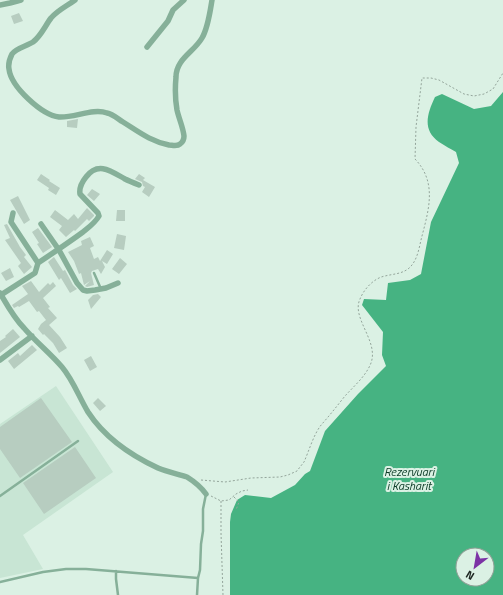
<svg xmlns="http://www.w3.org/2000/svg" width="503" height="595" viewBox="0 0 503 595" font-family="'Titillium Web',sans-serif">
<style>
.built{fill:#c8e5d4}
.water{fill:#46b382;fill-rule:evenodd}
.building{fill:#b7cdc0}
.lines{fill:none;stroke-linecap:round;stroke-linejoin:round}
.path{stroke:#94a59b;stroke-width:1;stroke-dasharray:2 2;stroke-linecap:butt}
.service{stroke:#86b099;stroke-width:2.5}
.minor{stroke:#86b099;stroke-width:5.5}
.labels{text-anchor:middle;dominant-baseline:central;stroke-width:4;stroke-linejoin:round;paint-order:stroke}
.water-label{font-size:12px;font-style:italic;fill:#0c3b27;stroke:#dbf1e4}
</style>
<rect width="100%" height="100%" fill="#dbf1e4"/>
<path class="built" d="M 56,386 L 113,472 L 23,535 L 43,569 L 0,578 L 0,424 Z"/>
<path class="water" d="M 503,92 L 503,595 L 230,595 L 230,522 L 231,514 L 237,500 L 245,495 L 271,498 L 295,485 L 305,474 L 310,471 L 325,431 L 358,394 L 386,366 L 382,355 L 383,332 L 362,305 L 364,299 L 386,300 L 388,283 L 410,280 L 421,274 L 431,222 L 459,163 L 456,152 C 451,149 445,146 439,142 C 422,130 427,114 435,97 L 442,94 L 474,109 L 491,106 ZM 463,555 L 487,555 L 487,579 L 463,579 Z"/>
<path class="building" d="M 19,13 L 23,21 L 14,24 L 11,16 Z
M 78,119 L 77,128 L 67,127 L 67,121 Z
M 41,174 L 50,180 L 49,181 L 60,188 L 56,195 L 48,190 L 49,188 L 37,180 Z
M 139,174 L 145,178 L 143,180 L 155,187 L 149,197 L 142,192 L 145,187 L 143,186 L 142,182 L 135,179 Z
M 92,189 L 100,194 L 94,201 L 87,195 Z
M 18,196 L 30,220 L 24,224 L 10,200 Z
M 87,208 L 94,215 L 94,216 L 89,221 L 87,219 L 75,231 L 74,230 L 66,237 L 59,230 L 62,226 L 50,217 L 55,210 L 68,220 L 74,214 L 78,219 Z
M 117,210 L 125,210 L 125,221 L 116,221 Z
M 7,224 L 20,247 L 26,255 L 24,257 L 32,267 L 24,274 L 18,266 L 21,263 L 5,240 L 10,238 L 4,225 Z
M 38,228 L 52,247 L 43,253 L 37,244 L 39,243 L 32,232 Z
M 117,234 L 126,236 L 124,250 L 114,248 Z
M 90,237 L 94,246 L 90,248 L 94,259 L 98,257 L 100,261 L 107,250 L 113,254 L 107,264 L 102,261 L 105,267 L 101,274 L 98,269 L 92,271 L 91,273 L 94,285 L 87,287 L 85,286 L 90,281 L 84,285 L 81,273 L 79,274 L 74,261 L 68,252 L 82,245 L 81,241 Z
M 54,257 L 63,271 L 65,270 L 73,285 L 77,289 L 70,293 L 61,278 L 59,280 L 48,262 Z
M 120,258 L 127,264 L 119,274 L 112,269 Z
M 10,268 L 14,277 L 6,281 L 1,273 Z
M 31,281 L 39,292 L 48,283 L 50,285 L 53,282 L 56,286 L 43,298 L 50,307 L 48,308 L 57,318 L 49,325 L 60,337 L 67,348 L 59,353 L 53,343 L 44,334 L 43,335 L 38,329 L 41,324 L 46,320 L 39,311 L 37,312 L 29,301 L 19,307 L 18,306 L 14,308 L 12,305 L 28,294 L 22,286 Z
M 98,294 L 101,297 L 91,309 L 88,300 L 93,295 Z
M 13,329 L 20,337 L 0,353 L 0,341 L 6,337 L 5,336 Z
M 32,345 L 37,350 L 14,369 L 8,361 L 18,353 L 20,356 Z
M 91,356 L 97,367 L 90,371 L 84,360 Z
M 41,398 L 72,442 L 20,478 L 0,449 L 0,427 Z
M 98,398 L 106,406 L 100,411 L 93,403 Z
M 75,447 L 96,478 L 44,514 L 23,483 Z"/>
<g class="lines">
<path class="path" d="M 201,480 L 225,482 L 251,478 L 280,477 L 288,475 L 297,471 L 300,467 L 304,462 C 309,451 314,433 322,424 C 330,415 337,406 345,396 C 354,386 366,376 371,363 C 379,341 351,318 360,299 C 364,289 374,278 385,276 C 393,274 401,274 408,269 C 418,261 419,247 422,236 C 429,209 437,182 415,159 L 416,127 L 422,78 L 431,78 L 439,80 L 464,94 L 474,96 L 484,94 L 493,89 L 503,73
M 211,496 L 221,501 L 229,500 L 236,494 L 242,491 L 248,490
M 234,497 L 239,502 L 236,510
M 221,501 L 221,533 L 223,595"/>
<path class="service" d="M 94,273 L 101,289
M 0,496 L 78,441
M 116,571 L 116,579 L 118,595
M 0,582 L 43,572 L 66,569 L 86,569 L 198,578
M 197,595 L 198,578 L 200,570 L 201,544 L 203,531 L 203,509 L 206,494"/>
<path class="minor" d="M 75,0 C 67,6 58,10 51,18 C 45,26 41,36 33,42 C 27,46 16,48 12,54 C 10,58 8,64 9,69 C 11,87 42,115 59,117 C 74,118 93,108 107,113 C 113,114 118,119 123,122 C 139,132 150,141 169,145 C 172,145 177,147 180,144 C 183,142 184,140 184,136 C 183,127 179,119 177,110 C 175,99 175,88 176,77 C 176,59 194,52 202,38 C 208,28 210,12 212,0
M 0,5 L 10,3 L 21,0
M 147,47 L 168,21 L 173,10 L 184,0
M 13,213 L 11,222 L 38,263
M 41,224 L 59,250 L 77,283 L 83,290 L 87,291 L 95,290 L 106,288 L 118,283
M 0,293 C 7,305 14,318 24,328 C 36,342 50,353 62,367 C 73,380 79,397 88,412 C 105,438 130,455 158,468 C 167,472 178,474 187,477 C 195,482 201,487 206,494
M 1,295 L 35,273 L 38,263 C 53,253 68,243 83,232 C 89,227 95,223 99,216 L 98,213 L 80,194 C 79,188 82,182 86,177 C 98,161 111,171 125,179 C 129,181 134,183 139,185
M 0,360 L 32,336"/>
</g>
<g class="labels">
<g class="water-label">
<text x="409" y="471">Rezervuari<tspan x="409" dy="14">i Kasharit</tspan></text>
</g>
</g>
<g transform="translate(475 567) rotate(211)"><circle r="19" fill="#dbf1e4" stroke="#90a197"/>
<path d="M0-3L7 15L0 10L-7 15Z" fill="#7c33a5"/>
<text y="-6" font-size="11" font-weight="bold" text-anchor="middle" fill="#202924">N</text>
</g>
</svg>
